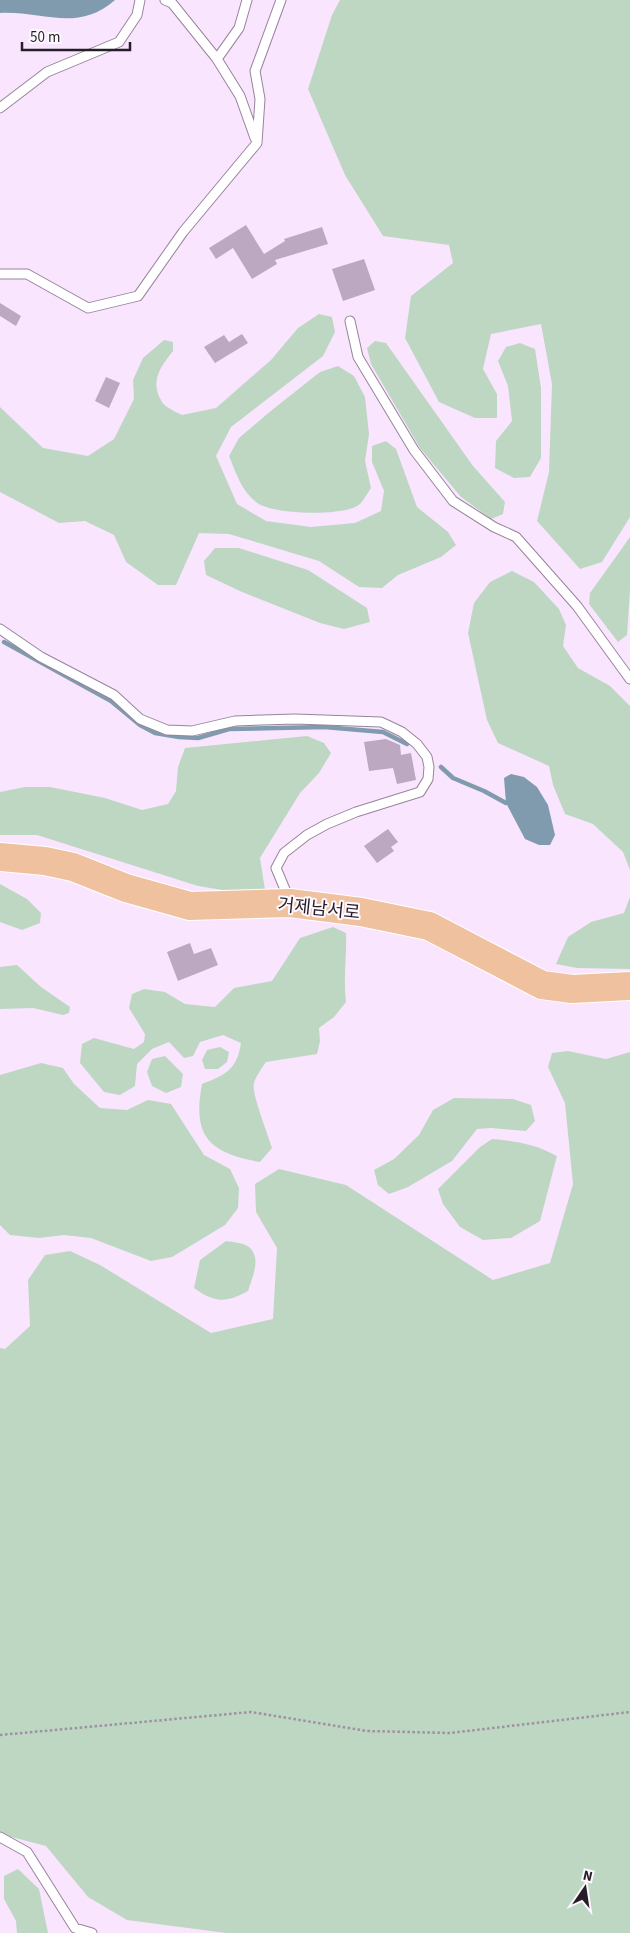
<svg xmlns="http://www.w3.org/2000/svg" width="630" height="1933" viewBox="0 0 630 1933" font-family="'Source Sans 3','Noto Sans KR',sans-serif">
<style>
.green{fill:#bed7c3}
.water{fill:#809bae}
.lines{fill:none;stroke-linecap:round;stroke-linejoin:round}
.stream{stroke:#809bae;stroke-width:4.5}
.building{fill:#bca8c0}
.lane-casing{stroke:#97849b;stroke-width:11}
.primary-casing{stroke:#fff;stroke-width:30}
.path{stroke:#9f8fa3;stroke-width:2.5;stroke-dasharray:2.5 2.5;stroke-linecap:butt}
.lane{stroke:#fff;stroke-width:9}
.primary{stroke:#efc19f;stroke-width:28}
.labels{text-anchor:middle;dominant-baseline:central;stroke-width:4;stroke-linejoin:round;paint-order:stroke}
.street-label{font-size:18px;fill:#251d27;stroke:#fdf9fe}
</style>
<rect width="100%" height="100%" fill="#fae5ff"/>
<path class="green" d="M 340,0 L 630,0 L 630,517 L 602,562 L 580,569 L 537,521 L 549,472 L 552,384 L 541,324 L 491,334 L 483,369 L 497,394 L 497,418 L 475,418 L 439,402 L 405,338 L 411,296 L 453,263 L 449,245 L 383,236 L 345,175 L 308,89 L 332,15 Z
M 319,314 L 332,317 L 335,332 L 323,356 L 231,427 L 216,456 L 237,504 L 266,521 L 311,527 L 355,523 L 381,511 L 384,491 L 372,462 L 372,446 L 386,441 L 396,449 L 417,507 L 448,532 L 456,545 L 441,557 L 398,575 L 382,588 L 359,587 L 319,561 L 229,534 L 199,533 L 176,585 L 158,585 L 126,562 L 114,535 L 85,521 L 59,523 L 0,492 L 0,407 L 43,448 L 88,456 L 114,439 L 134,399 L 133,380 L 143,358 L 164,340 L 173,342 L 173,351 C 161,366 149,382 162,402 C 165,407 176,412 182,415 L 216,408 L 271,360 L 298,328 Z
M 375,341 L 386,343 L 473,466 L 505,502 L 503,514 L 491,519 L 461,497 L 420,448 L 371,364 L 367,348 Z
M 520,343 L 535,349 L 541,388 L 541,458 L 530,477 L 514,478 L 495,468 L 496,441 L 512,421 L 508,386 L 498,361 L 506,347 Z
M 338,366 L 354,376 L 365,397 L 369,434 L 365,461 L 371,488 C 368,492 364,500 360,504 C 346,517 270,515 256,502 C 241,490 236,473 229,456 L 239,438 L 272,410 L 320,372 Z
M 630,537 L 630,591 L 627,635 L 618,642 L 589,604 L 590,593 Z
M 215,548 L 239,548 L 308,570 L 367,608 L 370,622 L 344,629 L 320,623 L 242,592 L 206,575 L 204,561 Z
M 512,571 L 534,582 L 559,609 L 566,625 L 563,646 L 578,668 L 610,686 L 630,706 L 630,870 L 623,852 L 593,824 L 565,814 L 553,785 L 549,766 L 498,743 L 487,720 L 468,633 L 474,603 L 490,582 Z
M 307,736 L 324,743 L 331,753 L 319,773 L 300,793 L 260,858 L 265,890 L 259,896 L 198,886 L 37,835 L 0,835 L 0,792 L 25,787 L 50,787 L 105,798 L 142,810 L 168,804 L 176,791 L 178,767 L 185,748 Z
M 0,884 L 27,899 L 41,913 L 40,923 L 22,930 L 0,922 Z
M 630,897 L 630,969 L 577,968 L 556,964 L 568,937 L 591,922 L 624,913 Z
M 333,927 L 346,933 C 347,956 343,979 346,1002 L 334,1017 L 319,1028 L 320,1041 L 317,1054 L 266,1062 C 262,1068 256,1076 254,1083 C 251,1093 268,1134 272,1148 L 260,1162 C 209,1153 192,1137 202,1084 C 225,1075 237,1070 241,1043 L 223,1035 L 200,1042 L 193,1056 L 184,1058 L 169,1042 L 152,1049 L 137,1064 L 135,1086 L 120,1095 L 104,1092 L 80,1063 L 82,1044 L 94,1038 L 134,1049 L 144,1042 L 145,1034 L 129,1008 L 132,994 L 144,989 L 165,992 L 185,1004 L 215,1007 L 234,988 L 272,981 L 300,938 Z
M 17,965 L 41,987 L 70,1007 L 69,1013 L 63,1015 L 33,1008 L 0,1009 L 0,967 Z
M 220,1047 L 229,1052 L 227,1062 L 218,1069 L 205,1069 L 202,1060 L 207,1050 Z
M 568,1051 L 606,1059 L 630,1052 L 630,1933 L 226,1933 L 127,1920 L 88,1897 L 46,1846 L 0,1834 L 0,1348 L 5,1349 L 30,1326 L 28,1280 L 45,1255 L 70,1251 L 100,1265 L 211,1333 L 273,1319 L 277,1248 L 256,1212 L 255,1184 L 279,1169 L 346,1185 L 493,1280 L 550,1263 L 573,1184 L 565,1103 L 548,1067 L 552,1053 Z
M 165,1056 L 183,1074 L 181,1087 L 166,1093 L 152,1086 L 147,1072 L 152,1059 Z
M 41,1063 L 63,1068 L 74,1084 L 100,1108 L 127,1110 L 148,1100 L 171,1104 L 204,1155 L 230,1169 L 239,1188 L 238,1208 L 225,1225 L 172,1257 L 151,1261 L 91,1238 L 64,1235 L 39,1238 L 10,1235 L 0,1225 L 0,1075 Z
M 454,1098 L 513,1099 L 531,1105 L 535,1121 L 526,1131 L 491,1128 L 477,1129 L 452,1161 L 408,1187 L 389,1194 L 378,1185 L 374,1170 L 394,1159 L 419,1135 L 433,1110 Z
M 492,1139 C 516,1141 536,1144 557,1156 L 540,1221 L 511,1238 L 483,1240 L 460,1227 L 443,1204 L 438,1189 L 480,1147 Z
M 226,1241 C 233,1242 244,1243 249,1247 C 262,1258 252,1278 248,1291 C 226,1303 215,1303 194,1288 L 200,1260 Z
M 18,1869 L 39,1889 L 48,1933 L 17,1933 L 16,1921 L 4,1899 L 4,1876 Z"/>
<path class="water" d="M 0,0 L 115,0 C 77,33 44,11 0,13 Z
M 511,774 L 524,777 L 537,787 L 548,805 L 555,835 L 550,845 L 539,845 L 525,839 L 506,803 L 504,778 Z"/>
<g class="lines">
<path class="stream" d="M 4,642 L 111,701 L 140,725 L 155,733 L 179,737 L 198,738 L 229,729 L 324,727 L 383,732 L 407,744
M 441,767 L 453,778 L 484,791 L 506,803"/>
</g>
<path class="building" d="M 246,225 L 264,254 L 285,241 L 284,239 L 322,227 L 328,244 L 275,260 L 277,264 L 252,279 L 233,248 L 216,259 L 209,248 Z
M 364,259 L 375,290 L 343,301 L 332,269 Z
M 0,303 L 21,316 L 16,326 L 0,316 Z
M 242,334 L 248,343 L 215,363 L 204,347 L 224,335 L 229,342 Z
M 106,377 L 120,383 L 109,408 L 95,401 Z
M 386,739 L 400,745 L 401,755 L 411,753 L 416,780 L 397,784 L 393,768 L 369,771 L 364,742 Z
M 388,829 L 398,842 L 391,847 L 394,851 L 377,863 L 364,846 Z
M 190,943 L 194,954 L 211,948 L 218,965 L 178,981 L 167,952 Z"/>
<g class="lines">
<defs>
<path id="lane" d="M 165,0 L 172,3 L 217,59 L 240,96 L 255,138
M 217,59 L 239,28 L 247,0
M 0,108 L 47,72 L 119,42 L 137,15 L 140,0
M 0,274 L 27,274 L 88,308 L 138,296 L 183,232 L 257,143 L 260,99 L 255,71 L 281,0
M 350,321 L 358,357 L 414,450 L 453,501 L 494,527 L 516,537 L 577,606 L 630,679
M 0,629 L 41,657 L 114,695 L 140,719 L 167,730 L 192,731 L 235,721 L 295,719 L 381,722 L 402,732 L 417,744 L 427,757 L 429,767 L 428,779 L 420,792 L 356,812 L 327,824 L 307,835 L 284,853 L 276,868 L 289,899
M 0,1837 L 27,1852 L 75,1928 L 92,1933"/>
<path id="primary" d="M 0,857 L 45,861 L 73,867 L 126,888 L 190,906 L 290,903 L 361,912 L 429,926 L 542,985 L 572,989 L 630,986"/>
</defs>
<use href="#lane" class="lane-casing"/>
<use href="#primary" class="primary-casing"/>
<path class="path" d="M 0,1735 L 251,1712 L 367,1731 L 450,1733 L 630,1712"/>
<use href="#lane" class="lane"/>
<use href="#primary" class="primary"/>
</g>
<g class="labels">
<g class="street-label">
<text transform="translate(319 909) rotate(6)">거제남서로</text>
</g>
</g>
<g transform="translate(585 1888) rotate(13)" stroke="#fdf9fe" stroke-width="4" paint-order="stroke">
<path d="M0-4L9 19L0 12L-9 19Z" fill="#251d27"/>
<text y="-8" font-size="14" font-weight="bold" text-anchor="middle" fill="#251d27">N</text>
</g>
<path d="M22 42v8h108v-8" fill="none" stroke="#251d27" stroke-width="2.5"/>
<text x="30" y="42" font-size="15" fill="#251d27" stroke="#fdf9fe" stroke-width="4" paint-order="stroke">50 m</text>
</svg>
